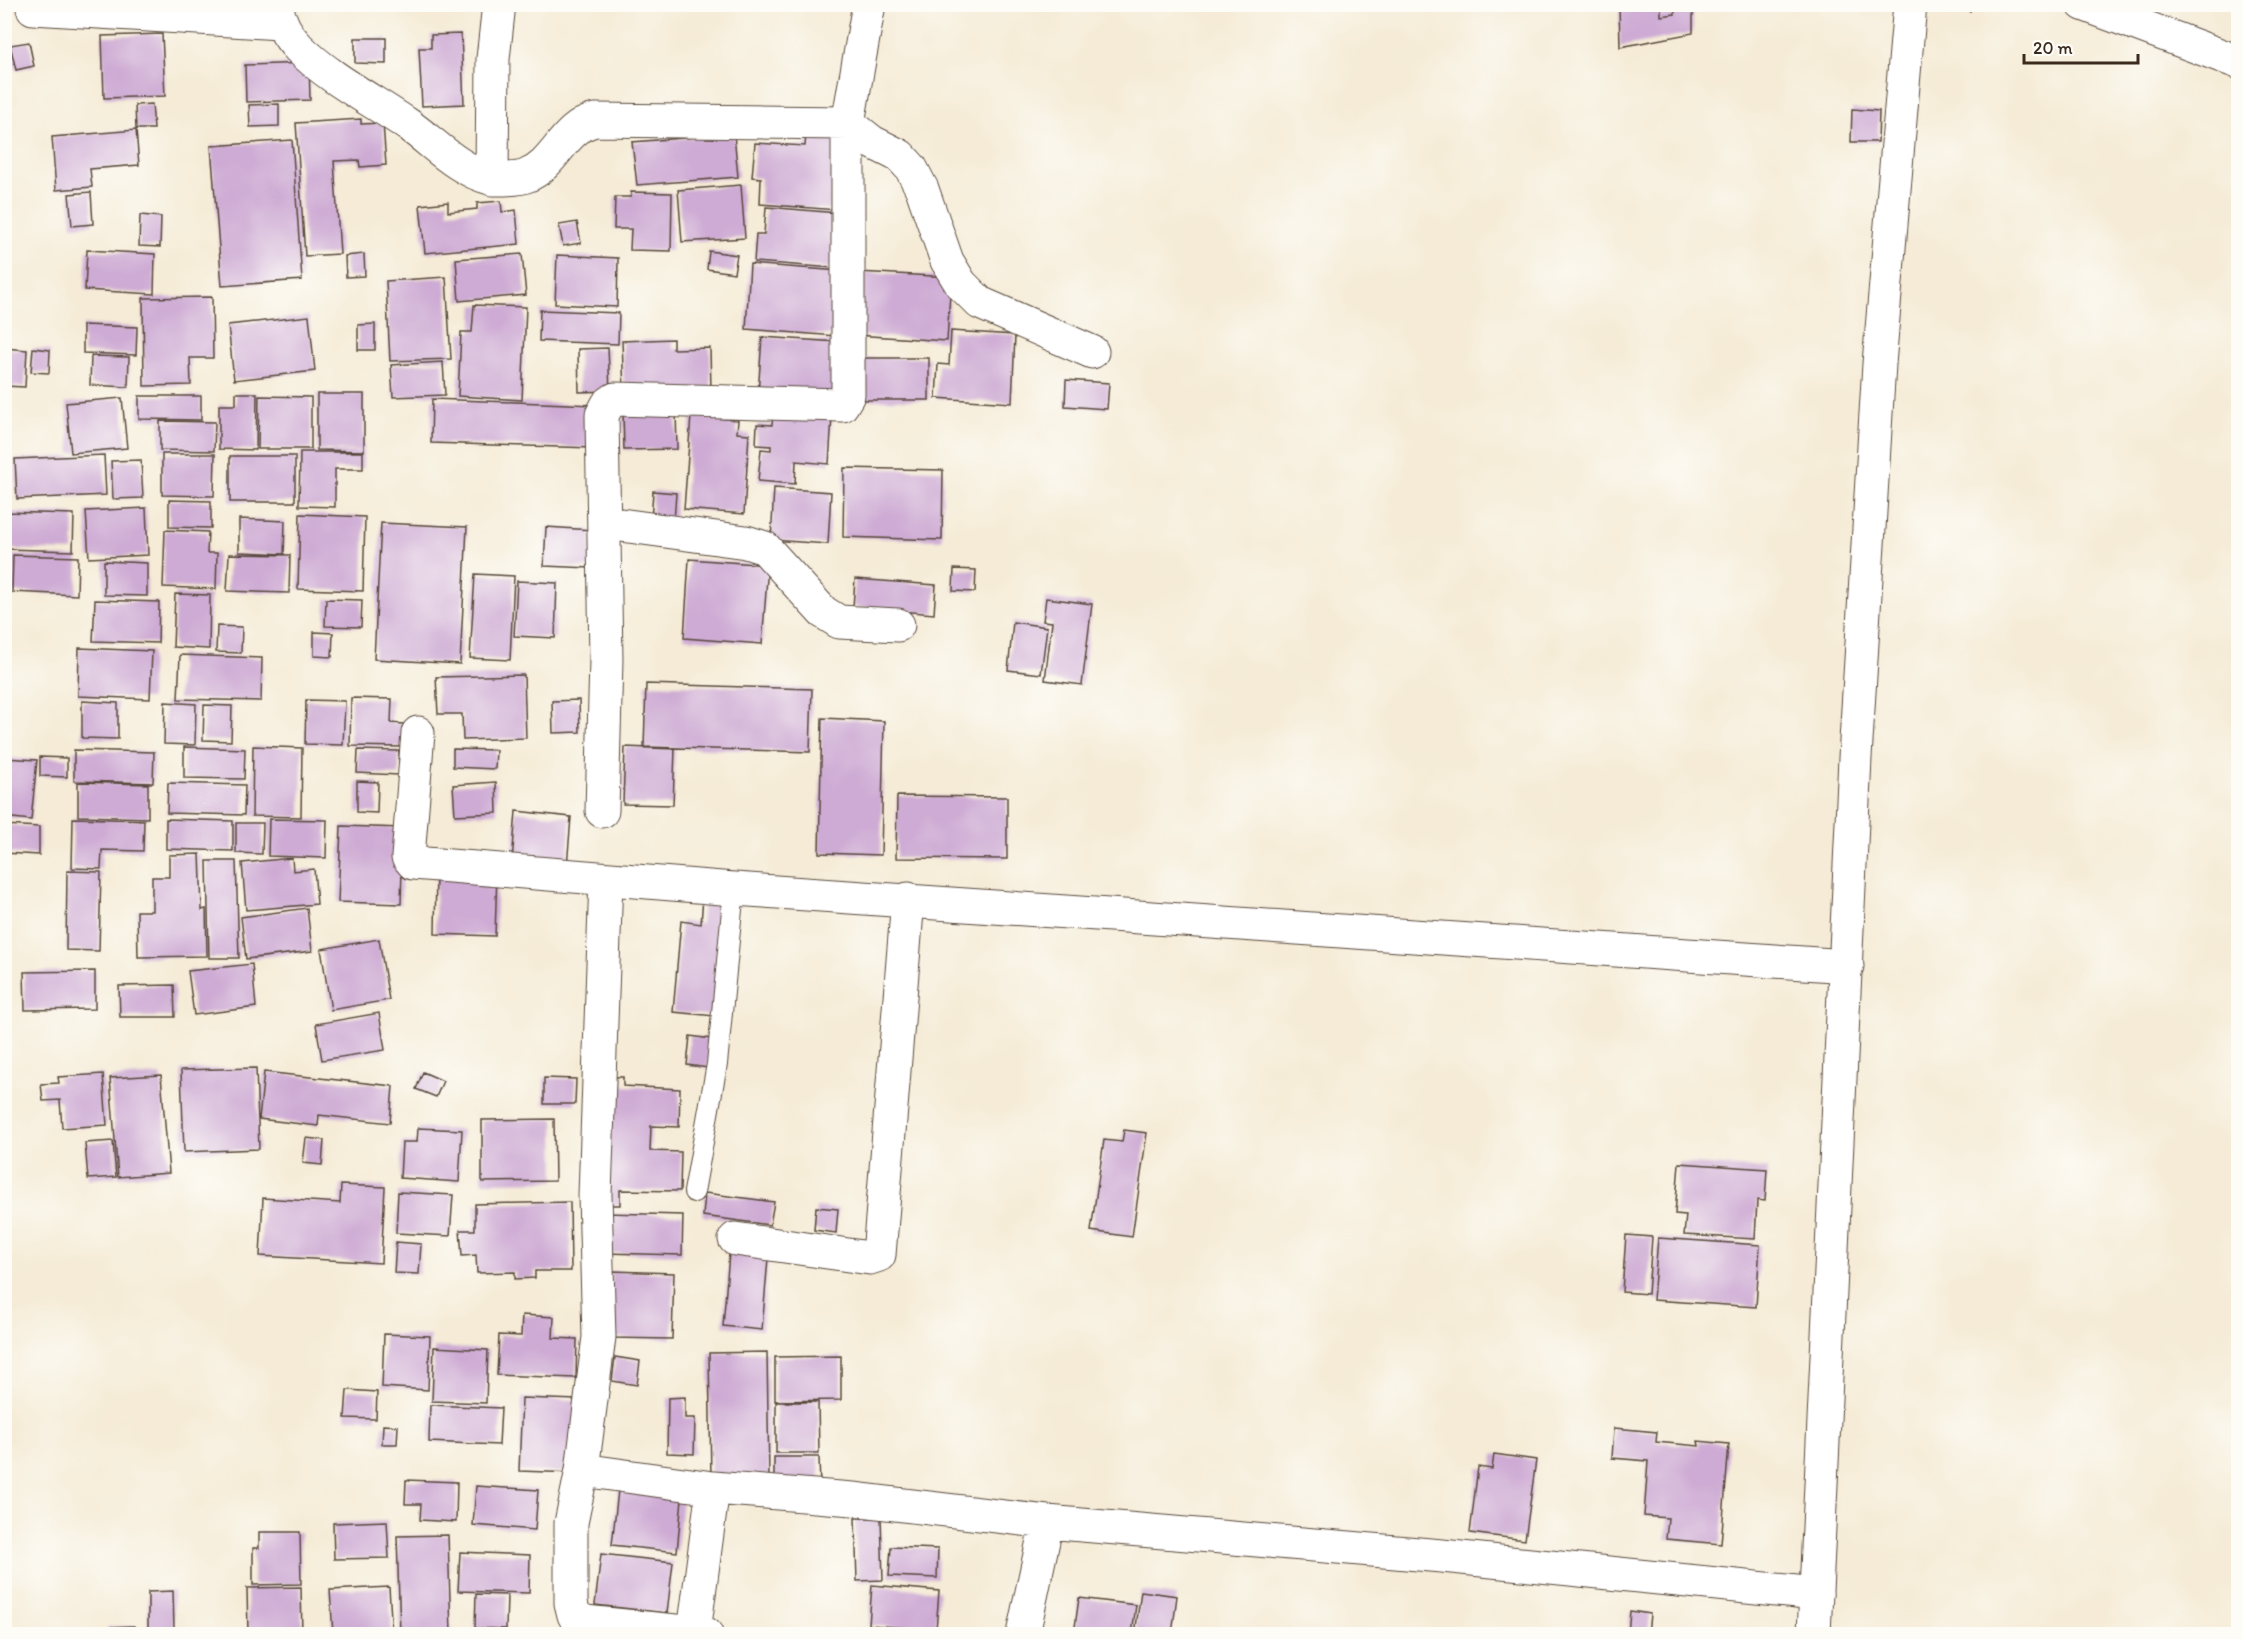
<svg xmlns="http://www.w3.org/2000/svg" width="2243" height="1639" viewBox="0 0 2243 1639" font-family="Itim,sans-serif">
<style>
.building{fill:#ceabd4}
.lines{fill:none;stroke-linecap:round;stroke-linejoin:round}
.service-casing{stroke:#57473a;stroke-width:22}
.minor-casing{stroke:#57473a;stroke-width:35}
.tertiary-casing{stroke:#57473a;stroke-width:35}
.service{stroke:#fff;stroke-width:20}
.minor{stroke:#fff;stroke-width:33}
.tertiary{stroke:#fff;stroke-width:33}
</style>
<rect width="100%" height="100%" fill="#fdfcf7"/>
<filter id="ink" filterUnits="userSpaceOnUse"><feTurbulence type="fractalNoise" baseFrequency=".0167" numOctaves="2"/><feDisplacementMap in="SourceGraphic" scale="12" xChannelSelector="R" yChannelSelector="G"/><feConvolveMatrix kernelMatrix="1 2 1 2 8 2 1 2 1" color-interpolation-filters="sRGB"/></filter>
<filter id="wash" filterUnits="userSpaceOnUse"><feTurbulence type="fractalNoise" baseFrequency=".008" numOctaves="4" result="noise"/><feDisplacementMap in="SourceGraphic" scale="24" xChannelSelector="R" yChannelSelector="G"/><feGaussianBlur stdDeviation="1.35" result="paint"/><feColorMatrix in="noise" values="0 0 0 0 0 0 0 0 0 0 0 0 0 0 0 0 0 1.4 0 .05"/><feComposite in="paint" operator="in"/></filter>
<g filter="url(#wash)">
<rect width="100%" height="100%" fill="#f5ebd6"/>
<g id="blocks">
<path class="building" d="M 1619,4 L 1661,4 L 1661,16 L 1675,14 L 1675,4 L 1693,4 L 1693,33 L 1620,47 Z
M 1949,4 L 1972,4 L 1970,11 Z
M 162,34 L 165,96 L 104,98 L 102,36 Z
M 461,34 L 464,104 L 422,106 L 419,48 L 431,48 L 431,35 Z
M 355,38 L 386,38 L 386,64 L 355,63 Z
M 29,42 L 34,66 L 16,70 L 10,45 Z
M 309,63 L 310,100 L 246,102 L 245,65 Z
M 152,104 L 154,129 L 136,129 L 135,105 Z
M 279,104 L 279,126 L 250,127 L 249,105 Z
M 1852,109 L 1879,111 L 1878,142 L 1851,142 Z
M 361,119 L 361,124 L 383,123 L 386,165 L 360,167 L 359,160 L 334,161 L 340,254 L 305,256 L 296,123 Z
M 136,130 L 139,165 L 90,169 L 92,187 L 56,190 L 52,137 Z
M 734,134 L 738,177 L 637,185 L 632,142 Z
M 806,135 L 843,137 L 837,210 L 760,204 L 761,178 L 752,177 L 755,143 L 805,146 Z
M 292,140 L 302,280 L 222,286 L 211,146 Z
M 741,185 L 745,238 L 682,242 L 678,190 Z
M 91,192 L 93,224 L 72,226 L 69,194 Z
M 631,192 L 672,193 L 671,251 L 630,250 L 631,229 L 614,229 L 615,197 L 631,197 Z
M 501,201 L 502,212 L 516,210 L 519,244 L 425,253 L 420,205 L 448,202 L 448,212 L 477,209 L 477,203 Z
M 766,207 L 838,213 L 834,268 L 754,262 L 756,234 L 764,234 Z
M 140,215 L 161,217 L 160,247 L 139,246 Z
M 577,222 L 581,243 L 563,246 L 559,225 Z
M 87,250 L 155,254 L 154,294 L 85,290 Z
M 709,251 L 737,255 L 734,273 L 707,269 Z
M 364,254 L 365,276 L 346,277 L 345,256 Z
M 522,254 L 526,295 L 459,301 L 456,259 Z
M 557,255 L 618,258 L 617,307 L 555,304 Z
M 750,264 L 840,271 L 836,336 L 746,329 Z
M 858,272 L 951,277 L 947,341 L 855,335 Z
M 446,277 L 451,359 L 390,361 L 386,281 Z
M 212,297 L 213,358 L 190,358 L 191,385 L 144,386 L 143,298 Z
M 474,305 L 526,307 L 522,400 L 458,396 L 461,332 L 472,332 Z
M 540,310 L 619,313 L 618,344 L 539,341 Z
M 309,316 L 315,371 L 234,380 L 228,325 Z
M 375,324 L 375,350 L 358,350 L 358,325 Z
M 83,325 L 137,327 L 136,355 L 83,353 Z
M 951,331 L 1015,335 L 1012,403 L 936,398 L 938,364 L 949,365 Z
M 762,337 L 838,342 L 834,401 L 758,395 Z
M 673,339 L 673,349 L 710,348 L 711,390 L 624,393 L 622,341 Z
M 4,348 L 27,350 L 25,387 L 4,386 Z
M 33,348 L 50,350 L 49,373 L 31,372 Z
M 608,348 L 610,391 L 579,392 L 578,349 Z
M 91,356 L 129,357 L 128,387 L 90,385 Z
M 854,358 L 929,358 L 929,400 L 854,400 Z
M 443,362 L 445,395 L 393,397 L 391,365 Z
M 1066,380 L 1109,383 L 1107,409 L 1065,406 Z
M 236,393 L 257,393 L 256,450 L 219,449 L 219,405 L 236,405 Z
M 317,394 L 364,394 L 364,451 L 317,450 Z
M 139,396 L 201,396 L 201,420 L 139,419 Z
M 259,396 L 311,397 L 311,449 L 258,449 Z
M 122,398 L 127,448 L 71,453 L 66,403 Z
M 432,399 L 595,405 L 594,448 L 431,443 Z
M 676,410 L 677,449 L 624,450 L 623,412 Z
M 773,412 L 832,416 L 829,464 L 796,461 L 795,484 L 758,481 L 761,449 L 771,450 L 771,446 L 756,445 L 757,424 L 772,425 Z
M 691,416 L 738,420 L 737,433 L 749,434 L 744,514 L 684,509 Z
M 160,421 L 215,422 L 214,451 L 160,450 Z
M 300,452 L 363,452 L 363,469 L 335,469 L 335,507 L 299,506 Z
M 162,454 L 215,454 L 214,496 L 162,495 Z
M 104,455 L 106,495 L 17,499 L 15,459 Z
M 230,456 L 295,456 L 295,502 L 230,502 Z
M 141,460 L 143,498 L 113,499 L 111,461 Z
M 844,468 L 943,470 L 942,540 L 843,537 Z
M 774,488 L 831,492 L 828,544 L 771,540 Z
M 653,491 L 676,493 L 674,522 L 651,521 Z
M 169,500 L 211,501 L 211,528 L 169,527 Z
M 146,508 L 148,555 L 89,558 L 86,511 Z
M 4,512 L 74,514 L 73,551 L 4,549 Z
M 300,514 L 365,517 L 363,591 L 298,589 Z
M 239,519 L 285,521 L 284,554 L 239,552 Z
M 381,523 L 467,527 L 460,664 L 374,659 Z
M 546,527 L 592,530 L 591,568 L 544,566 Z
M 165,530 L 208,532 L 207,553 L 217,553 L 216,589 L 163,587 Z
M 229,554 L 290,555 L 289,593 L 227,591 Z
M 13,555 L 78,557 L 77,595 L 12,592 Z
M 689,559 L 768,565 L 762,644 L 684,638 Z
M 104,561 L 147,563 L 147,596 L 104,595 Z
M 954,569 L 976,570 L 975,592 L 953,591 Z
M 475,574 L 514,576 L 510,660 L 470,658 Z
M 855,579 L 936,585 L 934,614 L 853,607 Z
M 517,581 L 557,583 L 555,638 L 514,636 Z
M 175,594 L 210,595 L 209,649 L 173,647 Z
M 1046,598 L 1092,604 L 1082,685 L 1045,680 L 1052,622 L 1043,621 Z
M 326,599 L 362,600 L 361,627 L 325,626 Z
M 95,600 L 159,602 L 158,643 L 93,641 Z
M 1013,622 L 1047,627 L 1041,674 L 1008,670 Z
M 217,626 L 242,627 L 241,653 L 216,652 Z
M 314,632 L 333,633 L 332,657 L 314,656 Z
M 79,648 L 152,651 L 150,699 L 78,696 Z
M 180,655 L 262,658 L 261,701 L 178,699 Z
M 524,675 L 526,738 L 463,740 L 462,714 L 438,714 L 436,677 Z
M 646,684 L 812,689 L 810,752 L 644,747 Z
M 351,698 L 392,699 L 391,723 L 404,724 L 403,747 L 350,746 Z
M 306,700 L 345,701 L 343,745 L 305,744 Z
M 579,700 L 580,732 L 553,733 L 552,701 Z
M 82,701 L 118,703 L 118,739 L 82,738 Z
M 165,702 L 196,704 L 195,745 L 164,744 Z
M 204,705 L 232,706 L 231,741 L 203,740 Z
M 822,718 L 884,721 L 881,855 L 819,853 Z
M 253,746 L 302,748 L 301,817 L 252,816 Z
M 184,747 L 245,749 L 244,779 L 184,778 Z
M 625,747 L 675,749 L 673,805 L 623,804 Z
M 453,749 L 496,750 L 495,769 L 453,767 Z
M 74,750 L 154,752 L 153,783 L 74,781 Z
M 358,750 L 399,751 L 399,775 L 357,773 Z
M 40,757 L 67,758 L 67,777 L 40,776 Z
M 4,758 L 37,760 L 31,820 L 4,817 Z
M 357,781 L 378,782 L 377,813 L 357,812 Z
M 78,782 L 148,784 L 148,818 L 78,816 Z
M 496,782 L 497,813 L 455,815 L 453,785 Z
M 168,783 L 245,785 L 244,815 L 167,813 Z
M 897,796 L 1007,797 L 1007,859 L 896,858 Z
M 516,811 L 571,817 L 567,867 L 512,862 Z
M 73,818 L 144,820 L 143,851 L 102,850 L 101,869 L 72,868 Z
M 166,819 L 233,821 L 233,851 L 166,849 Z
M 269,819 L 327,820 L 326,858 L 268,856 Z
M 236,823 L 263,823 L 262,854 L 236,853 Z
M 4,825 L 39,827 L 39,855 L 4,853 Z
M 341,826 L 403,828 L 401,904 L 338,902 Z
M 200,854 L 202,910 L 206,909 L 207,956 L 138,957 L 137,911 L 152,911 L 152,877 L 169,877 L 169,855 Z
M 292,858 L 293,871 L 314,869 L 317,904 L 246,910 L 242,863 Z
M 207,861 L 236,861 L 239,958 L 209,958 Z
M 67,871 L 101,872 L 99,951 L 66,950 Z
M 436,871 L 497,872 L 495,936 L 435,934 Z
M 703,897 L 726,899 L 715,1016 L 673,1012 L 681,921 L 701,924 Z
M 307,908 L 312,951 L 246,959 L 241,917 Z
M 379,939 L 389,1000 L 331,1010 L 321,949 Z
M 252,964 L 256,1007 L 194,1015 L 188,971 Z
M 95,971 L 95,1009 L 25,1010 L 24,972 Z
M 174,985 L 175,1017 L 120,1017 L 119,986 Z
M 379,1013 L 385,1050 L 322,1060 L 316,1024 Z
M 690,1036 L 711,1039 L 708,1068 L 687,1065 Z
M 256,1068 L 259,1149 L 184,1152 L 181,1070 Z
M 264,1072 L 393,1086 L 390,1123 L 319,1115 L 318,1126 L 259,1119 Z
M 423,1072 L 443,1081 L 436,1097 L 416,1089 Z
M 103,1074 L 107,1125 L 62,1128 L 60,1100 L 43,1101 L 41,1084 L 59,1083 L 58,1077 Z
M 161,1075 L 169,1173 L 118,1177 L 110,1078 Z
M 608,1077 L 623,1077 L 623,1086 L 680,1089 L 679,1127 L 651,1126 L 650,1151 L 681,1152 L 680,1191 L 620,1190 L 620,1205 L 605,1205 Z
M 544,1078 L 576,1079 L 575,1104 L 544,1104 Z
M 554,1119 L 555,1181 L 482,1182 L 482,1120 Z
M 418,1128 L 462,1130 L 459,1182 L 400,1178 L 402,1142 L 417,1142 Z
M 1124,1130 L 1147,1133 L 1132,1237 L 1091,1231 L 1104,1140 L 1122,1142 Z
M 306,1138 L 324,1140 L 322,1165 L 303,1163 Z
M 113,1141 L 116,1177 L 88,1179 L 85,1143 Z
M 1679,1163 L 1767,1169 L 1765,1201 L 1757,1200 L 1755,1239 L 1684,1235 L 1686,1215 L 1675,1214 Z
M 341,1185 L 385,1187 L 381,1263 L 260,1256 L 263,1198 L 340,1203 Z
M 398,1192 L 453,1195 L 450,1236 L 396,1233 Z
M 705,1193 L 774,1202 L 770,1225 L 703,1216 Z
M 570,1202 L 571,1271 L 535,1271 L 535,1278 L 515,1279 L 515,1272 L 477,1273 L 476,1255 L 462,1256 L 460,1230 L 475,1230 L 475,1204 Z
M 816,1207 L 838,1209 L 836,1233 L 814,1230 Z
M 605,1213 L 683,1215 L 682,1255 L 604,1253 Z
M 1626,1235 L 1652,1237 L 1648,1294 L 1622,1292 Z
M 1658,1238 L 1760,1245 L 1756,1307 L 1653,1300 Z
M 396,1242 L 421,1244 L 419,1274 L 394,1273 Z
M 730,1242 L 769,1246 L 762,1330 L 723,1326 Z
M 611,1271 L 674,1273 L 672,1339 L 609,1338 Z
M 522,1315 L 554,1317 L 553,1338 L 577,1339 L 576,1378 L 497,1375 L 499,1335 L 521,1336 Z
M 384,1334 L 430,1336 L 428,1390 L 382,1387 Z
M 434,1347 L 488,1350 L 486,1403 L 432,1401 Z
M 767,1352 L 769,1479 L 711,1480 L 709,1353 Z
M 841,1356 L 841,1400 L 775,1401 L 775,1357 Z
M 615,1357 L 640,1361 L 637,1385 L 612,1381 Z
M 347,1390 L 377,1392 L 376,1419 L 345,1418 Z
M 685,1397 L 685,1418 L 695,1418 L 694,1454 L 667,1453 L 668,1398 Z
M 522,1398 L 578,1400 L 575,1473 L 519,1471 Z
M 776,1402 L 818,1402 L 819,1453 L 776,1453 Z
M 430,1405 L 501,1408 L 499,1445 L 429,1442 Z
M 383,1425 L 398,1426 L 397,1444 L 382,1444 Z
M 1614,1428 L 1657,1432 L 1656,1442 L 1699,1446 L 1698,1441 L 1729,1444 L 1721,1544 L 1666,1539 L 1668,1518 L 1644,1516 L 1648,1461 L 1612,1458 Z
M 1494,1454 L 1536,1460 L 1525,1540 L 1470,1533 L 1478,1467 L 1492,1469 Z
M 774,1457 L 819,1457 L 820,1488 L 774,1488 Z
M 406,1480 L 457,1482 L 456,1522 L 420,1520 L 421,1504 L 405,1504 Z
M 619,1481 L 683,1488 L 677,1552 L 612,1545 Z
M 476,1486 L 538,1490 L 535,1530 L 473,1525 Z
M 855,1518 L 881,1518 L 883,1580 L 857,1581 Z
M 387,1521 L 389,1558 L 334,1559 L 333,1523 Z
M 259,1532 L 300,1532 L 301,1584 L 253,1585 L 253,1548 L 259,1548 Z
M 448,1535 L 451,1634 L 400,1634 L 397,1536 Z
M 891,1547 L 938,1549 L 937,1578 L 889,1576 Z
M 460,1552 L 530,1555 L 529,1593 L 458,1591 Z
M 601,1554 L 673,1562 L 667,1613 L 595,1605 Z
M 872,1585 L 939,1591 L 936,1630 L 869,1625 Z
M 301,1587 L 302,1634 L 248,1634 L 247,1588 Z
M 389,1587 L 392,1634 L 333,1634 L 330,1590 Z
M 173,1591 L 174,1629 L 148,1630 L 148,1592 Z
M 1141,1591 L 1177,1596 L 1172,1634 L 1135,1634 Z
M 476,1594 L 507,1595 L 506,1629 L 475,1628 Z
M 1079,1598 L 1136,1605 L 1132,1634 L 1074,1634 Z
M 1630,1611 L 1650,1614 L 1648,1634 L 1628,1634 Z
M 134,1626 L 134,1634 L 108,1634 L 108,1627 Z
M 1753,1629 L 1790,1633 L 1790,1634 L 1753,1634 Z"/>
</g>
</g>
<g filter="url(#ink)">
<use href="#blocks" fill-opacity="0" stroke="#57473a" stroke-width="1.5"/>
<g class="lines">
<defs>
<path id="service" d="M 694,1192 L 717,1064 L 734,889"/>
<path id="minor" d="M 276,4 C 279,21 287,36 299,48 C 329,78 372,100 407,124 C 433,142 458,170 490,178 C 498,180 519,179 526,176 C 557,164 562,128 595,120 L 848,123 L 869,4
M 33,8 L 280,23
M 492,179 L 493,59 L 499,4
M 606,523 L 746,542 L 765,548 L 823,612 L 839,622 L 898,625
M 418,733 L 408,857 L 413,863 L 734,889 L 1847,966
M 602,811 L 606,660 L 602,415 L 608,404 L 615,399 L 842,405 L 848,395 L 848,123 L 872,142 L 900,156 L 911,168 L 922,189 L 947,261 L 961,284 L 980,303 L 1092,352
M 606,879 L 595,1195 L 599,1337 L 582,1470 L 571,1523 L 571,1603 L 574,1615 L 585,1622 L 706,1634
M 735,1239 L 870,1258 L 879,1255 L 908,899
M 582,1470 L 713,1488 L 853,1499 L 1047,1522 L 1442,1556 L 1816,1594
M 694,1632 L 713,1488
M 1023,1634 L 1047,1522"/>
<path id="tertiary" d="M 2083,4 L 2238,62
M 1814,1634 L 1855,758 L 1879,364 L 1910,4"/>
</defs>
<use href="#service" class="service-casing"/>
<use href="#minor" class="minor-casing"/>
<use href="#tertiary" class="tertiary-casing"/>
<use href="#service" class="service"/>
<use href="#minor" class="minor"/>
<use href="#tertiary" class="tertiary"/>
</g>
</g>
<rect width="2243" height="1639" fill="none" stroke="#fdfcf7" stroke-width="24"/>
<path d="M2024 54v9h114v-9" fill="none" stroke="#3b2a1e" stroke-width="3"/>
<text x="2033" y="54" font-size="18" fill="#3b2a1e" stroke="#fdfcf7" stroke-width="4.5" paint-order="stroke">20 m</text>
</svg>
